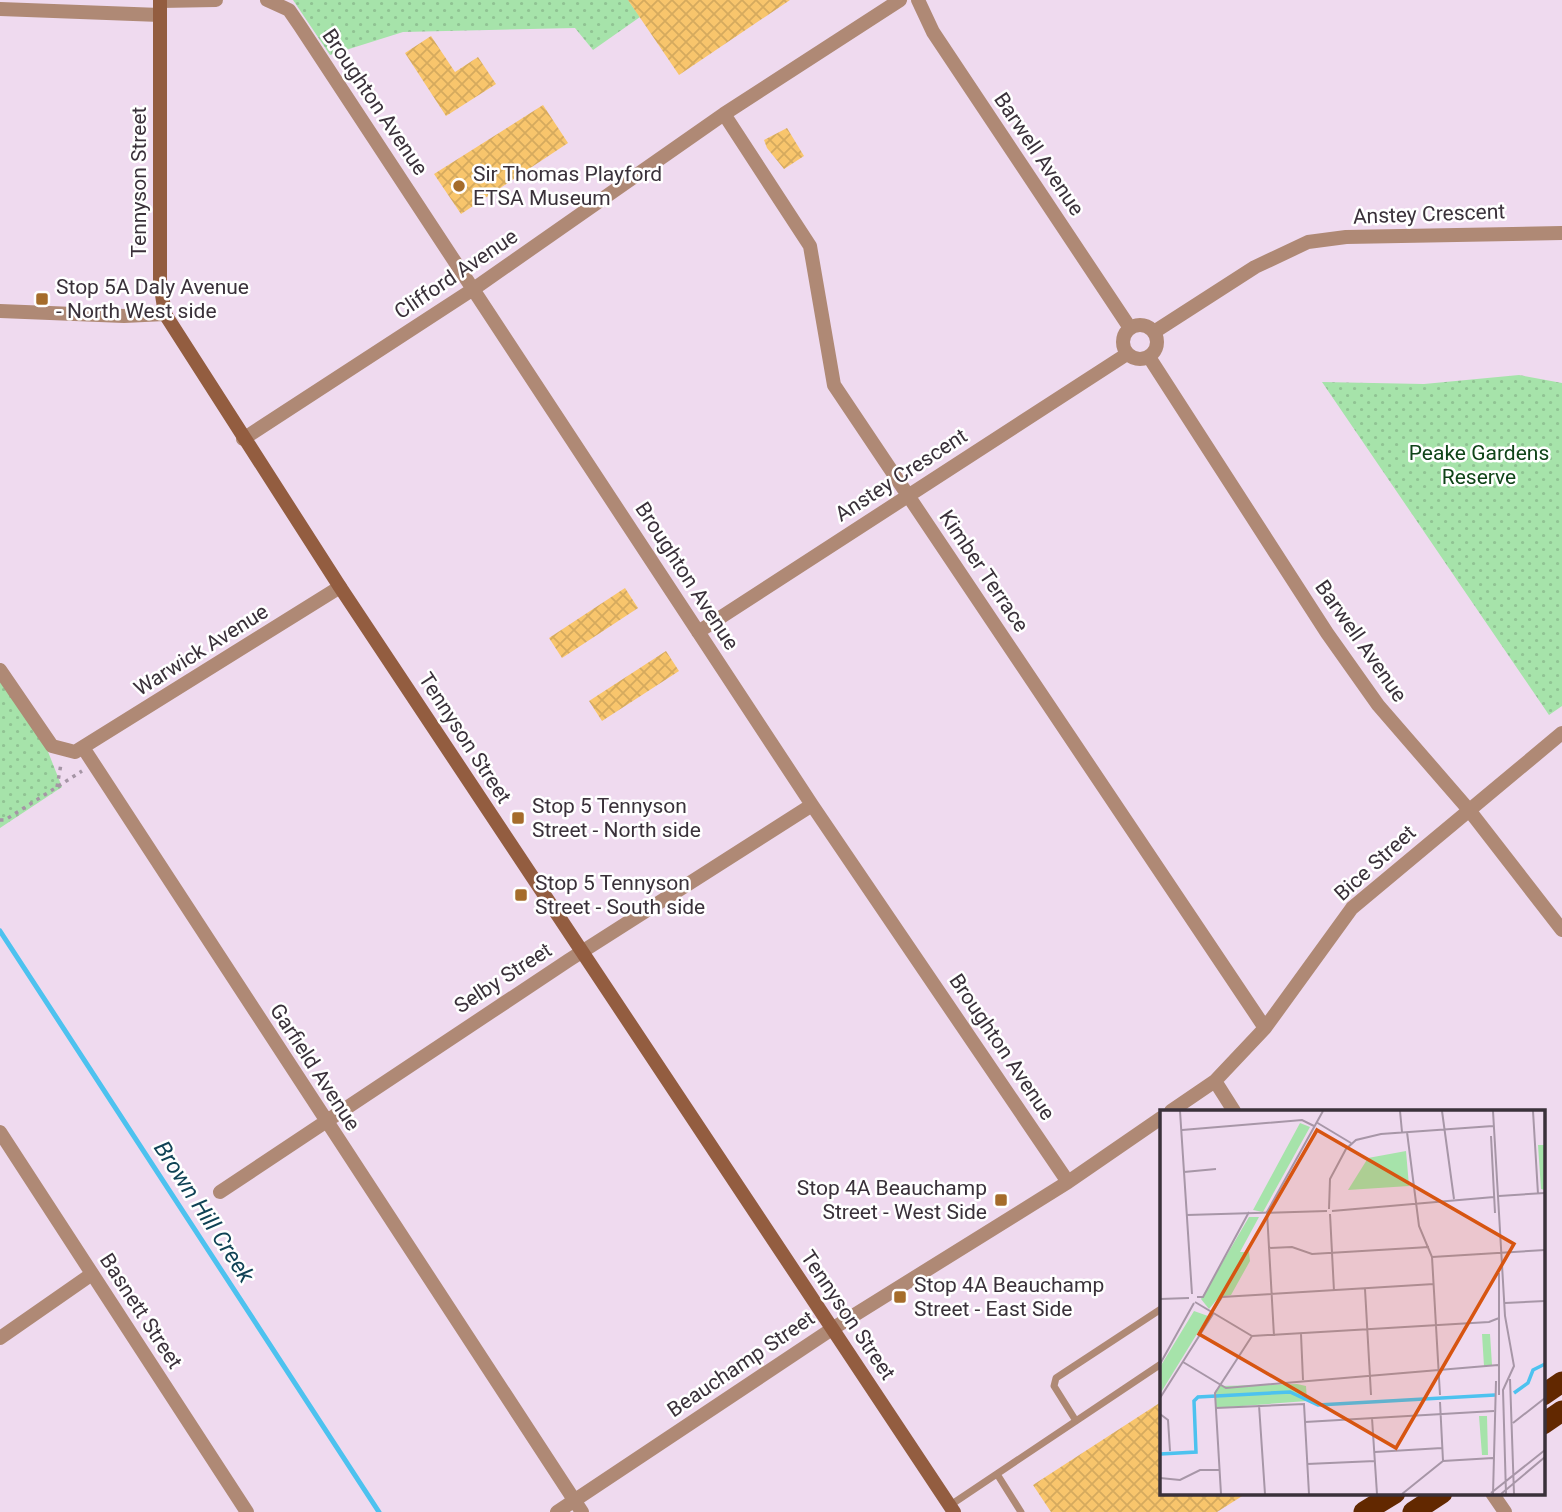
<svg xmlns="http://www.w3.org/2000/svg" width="1562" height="1512" viewBox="0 0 1562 1512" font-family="Roboto,sans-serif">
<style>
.park{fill:url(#park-dots)}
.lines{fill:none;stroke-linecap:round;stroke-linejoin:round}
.stream{stroke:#4dc2ef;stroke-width:5}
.building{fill:url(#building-cross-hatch)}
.path{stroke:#a595a5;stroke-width:3.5;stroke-dasharray:3.5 5;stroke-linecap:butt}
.lane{stroke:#af8975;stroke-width:7}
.street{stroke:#af8975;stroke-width:14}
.secondary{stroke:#935d40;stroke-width:14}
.highway{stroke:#622800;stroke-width:21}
.poi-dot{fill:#a56c2b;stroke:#fff;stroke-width:2.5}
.labels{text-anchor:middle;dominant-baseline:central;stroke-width:5;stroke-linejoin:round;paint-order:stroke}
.street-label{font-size:21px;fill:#3a313a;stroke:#fff}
.poi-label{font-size:21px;fill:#3a313a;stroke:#fff;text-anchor:start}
.park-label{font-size:21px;fill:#0f4418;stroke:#fff}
.water-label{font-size:23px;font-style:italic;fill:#0f4255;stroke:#fff}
.inset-river{fill:none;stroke:#4dc2ef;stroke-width:3.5}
.inset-road{fill:none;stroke:#a796a7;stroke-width:2}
.view{fill:#d75511;fill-opacity:0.15;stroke:#d75511;stroke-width:3.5}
.inset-edge{fill:none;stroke:#3a313a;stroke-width:3.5}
</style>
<defs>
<pattern id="park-dots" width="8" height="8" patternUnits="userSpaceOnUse" patternTransform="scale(1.75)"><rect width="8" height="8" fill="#a6e3aa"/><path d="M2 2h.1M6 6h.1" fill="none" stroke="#90c393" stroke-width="1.8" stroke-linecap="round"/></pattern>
<pattern id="building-cross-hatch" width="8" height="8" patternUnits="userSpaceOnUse" patternTransform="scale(1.75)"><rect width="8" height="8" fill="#f8c56c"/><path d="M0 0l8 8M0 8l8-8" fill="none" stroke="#d5aa5e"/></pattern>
</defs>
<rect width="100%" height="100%" fill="#efdaef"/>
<path class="park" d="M 293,0 L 628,0 L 640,17 L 593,50 L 575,28 L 403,32 L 330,55 Z
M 1519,375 L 1562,383 L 1562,706 L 1549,715 L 1322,382 L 1424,384 Z
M 0,670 L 39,729 L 62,787 L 0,828 Z"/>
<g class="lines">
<path class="stream" d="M 0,931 L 379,1512"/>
</g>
<path class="building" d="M 628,0 L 790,0 L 679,75 Z
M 431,36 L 455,72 L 478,57 L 496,84 L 446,116 L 405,53 Z
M 543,105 L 568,143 L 461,214 L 434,174 Z
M 787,128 L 804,156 L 784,169 L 767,148 L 764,140 Z
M 625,588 L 638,608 L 562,658 L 549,638 Z
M 666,651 L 679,671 L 602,721 L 589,701 Z
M 1161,1402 L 1161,1493 L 1247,1493 L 1217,1512 L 1051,1512 L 1033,1485 Z"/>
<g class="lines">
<path class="path" d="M 57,787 L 61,764
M 0,820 L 5,820 L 82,771"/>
<path class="lane" d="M 1076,1421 L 1054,1386 L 1056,1378 L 1161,1309
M 997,1474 L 1021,1512
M 949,1506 L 1161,1364"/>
<path class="street" d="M 267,0 L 289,10 L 300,26 L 812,805 L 1068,1182
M 918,0 L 933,32 L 1130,328
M 160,1 L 216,0
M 0,9 L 160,15
M 724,114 L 810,246 L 834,385 L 1265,1028
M 0,311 L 124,316 L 165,314
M1123 342a17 17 0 1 1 34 0a17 17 0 1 1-34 0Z
M 1154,332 L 1255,267 L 1308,242 L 1346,237 L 1562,233
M 1149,357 L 1327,633 L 1378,705 L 1469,810 L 1562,930
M 243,439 L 475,288 L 724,114 L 900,0
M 698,632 L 1127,354
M 0,670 L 52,746 L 75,752 L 340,587
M 84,749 L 582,1512
M 1215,1081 L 1234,1111
M 1171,1111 L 1215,1081 L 1265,1028 L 1352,908 L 1562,733
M 0,1132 L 247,1512
M 220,1192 L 569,960 L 812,805
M 0,1338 L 92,1274
M 1492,1493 L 1505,1512
M 557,1512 L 832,1329 L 1068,1182 L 1161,1118"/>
<path class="secondary" d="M 160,0 L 160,282 L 165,314 L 340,587 L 954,1512"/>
<path class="highway" d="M 1543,1395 L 1562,1382
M 1543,1424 L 1562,1411
M 1364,1512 L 1395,1493
M 1413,1512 L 1442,1493"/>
</g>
<g class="poi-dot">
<circle cx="459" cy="186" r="7"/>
<rect x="35" y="292" width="14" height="14" rx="3.5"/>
<rect x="511" y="811" width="14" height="14" rx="3.5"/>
<rect x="514" y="888" width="14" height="14" rx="3.5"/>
<rect x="994" y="1193" width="14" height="14" rx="3.5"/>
<rect x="893" y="1290" width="14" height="14" rx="3.5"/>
</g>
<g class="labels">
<g class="street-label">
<text transform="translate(375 102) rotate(56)">Broughton Avenue</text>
<text transform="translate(1039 154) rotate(56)">Barwell Avenue</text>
<text transform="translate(139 182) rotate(-90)">Tennyson Street</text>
<text transform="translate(1429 214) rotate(-2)">Anstey Crescent</text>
<text transform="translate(456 274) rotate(-34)">Clifford Avenue</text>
<text transform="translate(901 475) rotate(-33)">Anstey Crescent</text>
<text transform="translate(984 571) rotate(56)">Kimber Terrace</text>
<text transform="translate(687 576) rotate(57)">Broughton Avenue</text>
<text transform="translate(1361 641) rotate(55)">Barwell Avenue</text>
<text transform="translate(201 650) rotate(-32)">Warwick Avenue</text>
<text transform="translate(465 738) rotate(57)">Tennyson Street</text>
<text transform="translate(1375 863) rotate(-42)">Bice Street</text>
<text transform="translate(503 978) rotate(-33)">Selby Street</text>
<text transform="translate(1002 1047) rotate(56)">Broughton Avenue</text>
<text transform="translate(315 1067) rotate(57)">Garfield Avenue</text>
<text transform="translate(141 1311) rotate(57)">Basnett Street</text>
<text transform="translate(848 1315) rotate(56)">Tennyson Street</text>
<text transform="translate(741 1364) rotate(-34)">Beauchamp Street</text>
</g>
<g class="poi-label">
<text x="473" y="174">Sir Thomas Playford<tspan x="473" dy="24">ETSA Museum</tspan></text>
<text x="56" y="287">Stop 5A Daly Avenue<tspan x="56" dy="24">- North West side</tspan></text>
<text x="532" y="806">Stop 5 Tennyson<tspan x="532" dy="24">Street - North side</tspan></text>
<text x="535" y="883">Stop 5 Tennyson<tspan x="535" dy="24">Street - South side</tspan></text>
<text x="987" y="1188" text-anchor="end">Stop 4A Beauchamp<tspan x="987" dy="24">Street - West Side</tspan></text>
<text x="914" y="1285">Stop 4A Beauchamp<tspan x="914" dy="24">Street - East Side</tspan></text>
</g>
<g class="park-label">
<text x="1479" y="453">Peake Gardens<tspan x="1479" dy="24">Reserve</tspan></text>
</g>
<g class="water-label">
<text transform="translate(204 1212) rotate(57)">Brown Hill Creek</text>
</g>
</g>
<g transform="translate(1160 1110)">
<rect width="385" height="385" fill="#efdaef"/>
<path d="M 322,224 L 330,224 L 332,255 L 324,256 ZM 319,306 L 327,306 L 328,345 L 322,345 Z" fill="#a6e3aa"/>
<path d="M 140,13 L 150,17 L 103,102 L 93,100 ZM 378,35 L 385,35 L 385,80 L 381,79 ZM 246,41 L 249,76 L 188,80 L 208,48 ZM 89,107 L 99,107 L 80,142 L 89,142 L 90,151 L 71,185 L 59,187 L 49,199 L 41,189 ZM 34,201 L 48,206 L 0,284 L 0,257 ZM 137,274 L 146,276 L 147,291 L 56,298 L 55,281 L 60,276 Z" fill="#a6e3aa"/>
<path class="inset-river" d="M 354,283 L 368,273 L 373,260 L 385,254M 0,344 L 36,342 L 34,291 L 38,287 L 130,282 L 158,295 L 335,285"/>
<path class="inset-road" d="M 20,1 L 32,184M 240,1 L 242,22M 282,1 L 294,89M 333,1 L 345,206 L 354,256 L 343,280 L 346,384M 373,1 L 378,84M 156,12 L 191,33M 22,20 L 142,10 L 154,16M 247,22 L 259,116 L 272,147 L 280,285M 331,26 L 335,103M 24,62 L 56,59M 339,86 L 385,83M 169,99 L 170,69 L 186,39 L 196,30 L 221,24 L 333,16M 172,101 L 334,87M 170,104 L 174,181M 27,105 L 167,101M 108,138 L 132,137 L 152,144 L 269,137M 272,147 L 385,140M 205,179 L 211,285M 37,187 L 43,187 L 89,102M 0,189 L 29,188M 35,192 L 92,226 L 329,212 L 339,208M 345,193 L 385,191M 51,204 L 62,187 L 274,174M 141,224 L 143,270M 114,226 L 107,102 L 163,1M 23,252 L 66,278 L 338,255M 0,254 L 34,193M 350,269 L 354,384M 339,285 L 339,163M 0,288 L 53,204M 280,292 L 283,351M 99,295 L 105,384M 56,298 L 144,294 L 149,384M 0,304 L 8,310 L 10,341M 212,308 L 217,384M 145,312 L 334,301M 353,313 L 385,288M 215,342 L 282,338M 147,354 L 215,351M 0,368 L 20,370 L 40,360 L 59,360M 331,383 L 385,340M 61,384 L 55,283 L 92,226M 242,384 L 283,351 L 333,348M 333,384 L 336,271M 341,384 L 385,347"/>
<path class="view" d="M 157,20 L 354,134 L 236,338 L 39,224 Z"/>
<rect width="385" height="385" class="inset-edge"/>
</g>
</svg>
